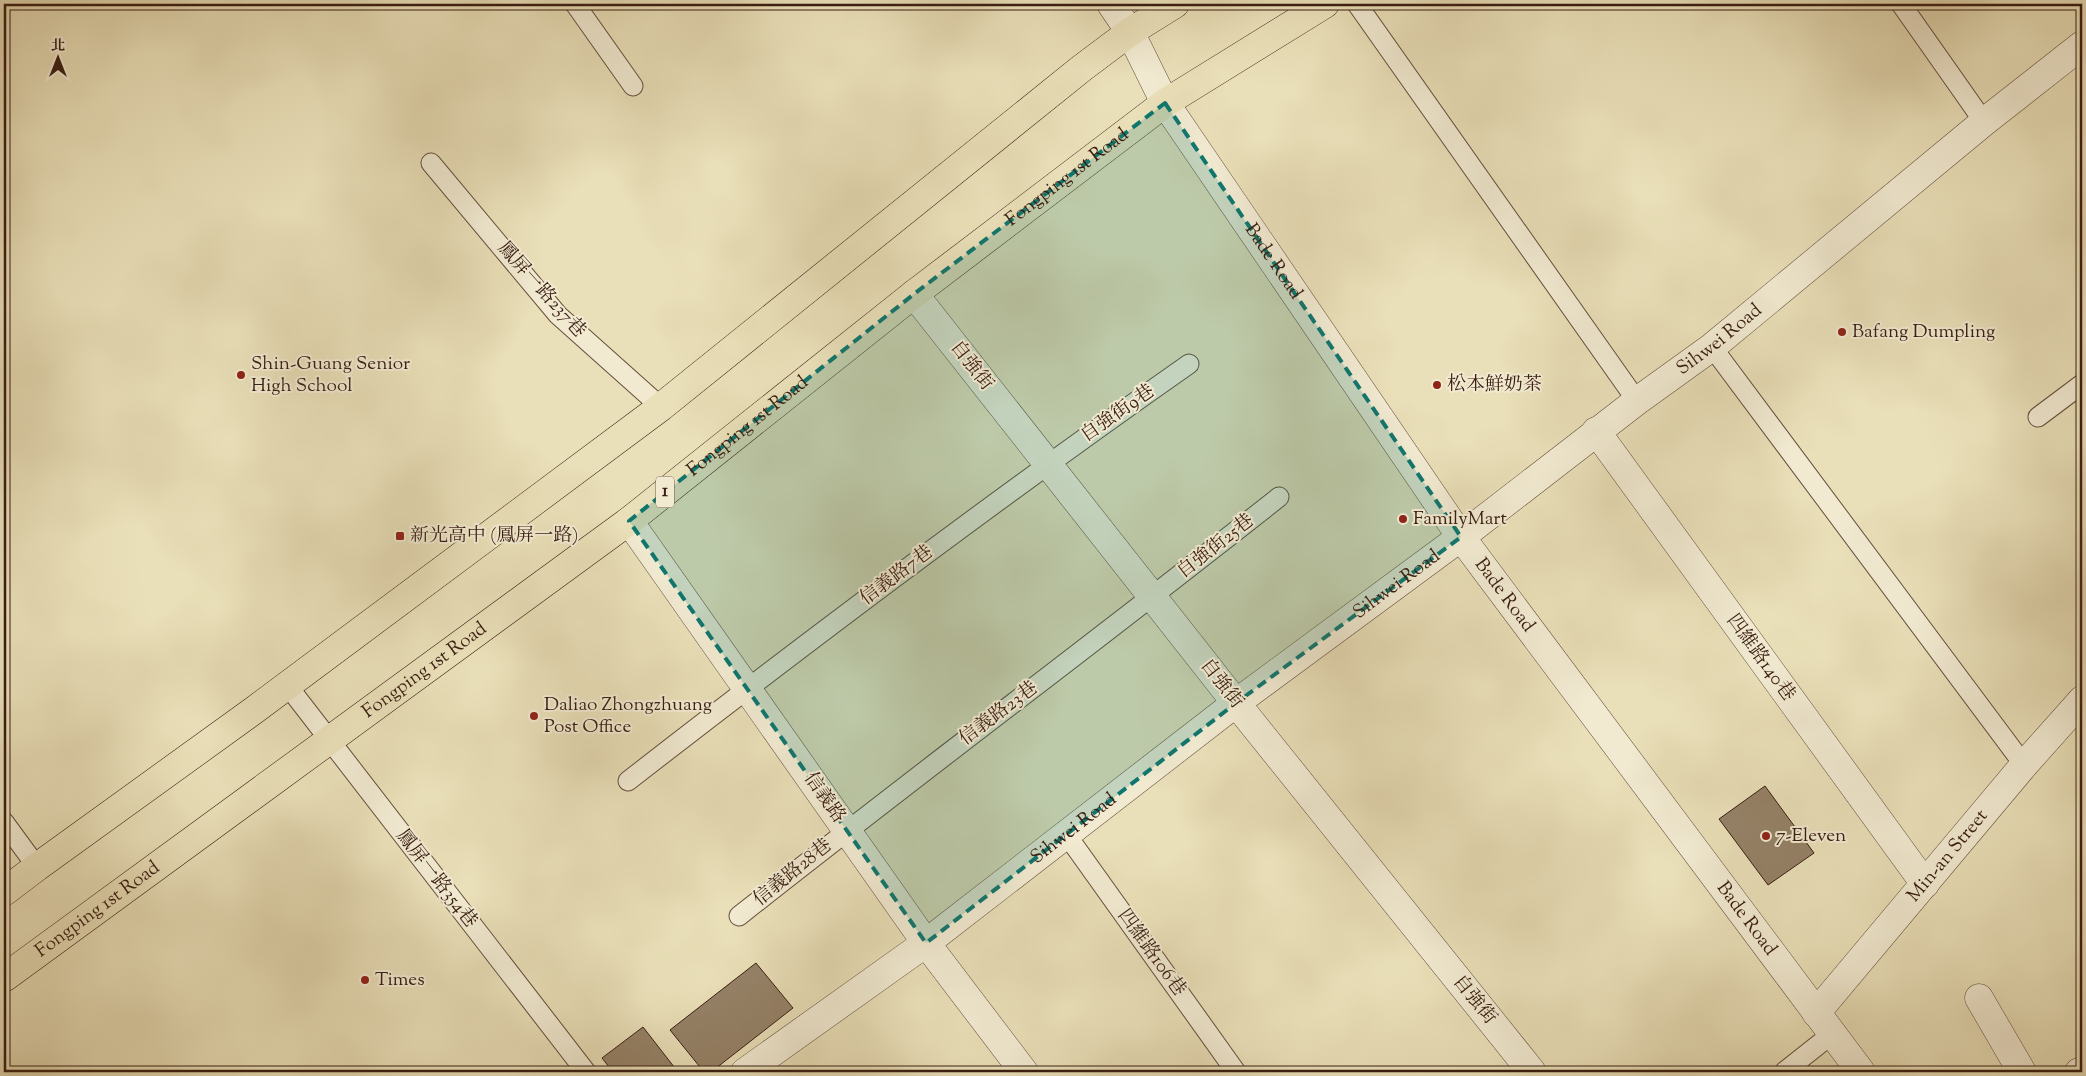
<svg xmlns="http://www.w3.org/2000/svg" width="2086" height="1076" viewBox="0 0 2086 1076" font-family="'Sorts Mill Goudy','Noto Serif TC',serif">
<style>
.building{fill:#958268;stroke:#391d12}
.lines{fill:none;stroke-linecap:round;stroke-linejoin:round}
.service-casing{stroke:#654e3c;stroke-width:21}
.minor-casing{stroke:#654e3c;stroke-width:29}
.tertiary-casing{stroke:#654e3c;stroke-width:29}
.primary-casing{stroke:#391d12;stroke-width:29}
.service{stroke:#f1ead1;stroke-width:19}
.minor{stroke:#f1ead1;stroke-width:28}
.tertiary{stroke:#f1ead1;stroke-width:28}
.primary{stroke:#e9dfb8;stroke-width:28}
.marked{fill:#0f766e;fill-opacity:0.2;stroke:#0f766e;stroke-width:4;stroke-dasharray:10 6;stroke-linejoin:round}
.poi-dot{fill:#8f2418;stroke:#f1ead1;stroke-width:2}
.labels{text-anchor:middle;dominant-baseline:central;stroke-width:4;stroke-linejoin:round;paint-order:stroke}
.shield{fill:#f1ead1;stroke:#705a4b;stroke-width:1}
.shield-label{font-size:18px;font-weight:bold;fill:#391d12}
.street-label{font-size:19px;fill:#391d12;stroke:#f1ead1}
.poi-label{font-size:19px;fill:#391d12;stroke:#f1ead1;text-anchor:start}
</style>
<rect width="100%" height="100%" fill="#e9dfb8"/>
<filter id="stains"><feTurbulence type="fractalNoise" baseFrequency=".004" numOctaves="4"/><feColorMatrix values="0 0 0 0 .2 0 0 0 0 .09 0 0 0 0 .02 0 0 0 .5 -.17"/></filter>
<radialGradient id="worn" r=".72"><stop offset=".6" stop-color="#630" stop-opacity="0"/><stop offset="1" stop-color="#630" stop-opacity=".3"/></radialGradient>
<path class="building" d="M 1765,786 L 1814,853 L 1768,885 L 1719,819 Z
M 756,963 L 793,1008 L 711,1072 L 704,1072 L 670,1030 Z
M 643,1027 L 678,1072 L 613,1072 L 602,1058 Z"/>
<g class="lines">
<defs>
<path id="service" d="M 575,4 L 633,86
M 1357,4 L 1637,401
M 1901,4 L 1984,122
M 431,163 L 558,315 L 661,407
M 1712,347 L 2024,765
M 2038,417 L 2082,384
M 287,685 L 586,1072
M 628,781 C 812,638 998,498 1189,364
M 4,822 L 37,867
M 1066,834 L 1236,1072
M 739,916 C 918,774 1101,638 1279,497
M 1784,1072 L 1832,1034"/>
<g id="minor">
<path id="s1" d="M 1165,103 L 1461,537 L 1861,1072"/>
<path d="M 914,294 L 1236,703 L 1532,1072"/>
<path d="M 1596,431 L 1925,884"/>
<path d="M 629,521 L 926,943 L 1024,1072"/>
<path d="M 1979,998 L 2022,1072"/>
<path id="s2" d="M 1816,1013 L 2024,765 L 2082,700"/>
<path id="s3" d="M 745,1072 L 926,943 L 1236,703 L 1461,537 L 1637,401 L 1712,347 L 1984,122 L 2082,45"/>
<path d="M 2079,1072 L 2082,1071"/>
</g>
<path id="tertiary" d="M 1111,4 L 1130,32 L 1165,103"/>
<g id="primary">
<path d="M 4,892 L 37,867 L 253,711 L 661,407 L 1082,68 L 1130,32 L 1175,4"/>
<path id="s4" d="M 4,978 L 629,521 L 914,294 L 1165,103 L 1325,4"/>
</g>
</defs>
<use href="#service" class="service-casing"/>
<use href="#minor" class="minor-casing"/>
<use href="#tertiary" class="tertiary-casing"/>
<use href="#primary" class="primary-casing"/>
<use href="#service" class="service"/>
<use href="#minor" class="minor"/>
<use href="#tertiary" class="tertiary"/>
<use href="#primary" class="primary"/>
</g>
<path class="marked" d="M 1165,103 L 1461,537 L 1236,703 L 926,943 L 629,521 L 914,294 Z"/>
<g class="poi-dot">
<circle cx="1842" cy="332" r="5"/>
<circle cx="241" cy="375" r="5"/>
<circle cx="1437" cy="385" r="5"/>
<circle cx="1403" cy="519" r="5"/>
<rect x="395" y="531" width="10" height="10" rx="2.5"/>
<circle cx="534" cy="716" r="5"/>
<circle cx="1766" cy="836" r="5"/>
<circle cx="365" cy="980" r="5"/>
</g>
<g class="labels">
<rect class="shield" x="656" y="476.5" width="18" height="31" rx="4"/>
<g class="shield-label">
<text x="665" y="492">1</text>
</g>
<g class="street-label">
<text stroke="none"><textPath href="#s4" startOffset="1331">Fongping 1st Road</textPath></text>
<text stroke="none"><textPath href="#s1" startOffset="192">Bade Road</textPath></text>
<text transform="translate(541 290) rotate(48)">鳳屏一路237巷</text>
<text stroke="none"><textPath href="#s3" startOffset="1219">Sihwei Road</textPath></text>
<text transform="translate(971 366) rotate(52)">自強街</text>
<text transform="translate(1118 414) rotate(-35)">自強街9巷</text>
<text stroke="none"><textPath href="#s4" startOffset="926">Fongping 1st Road</textPath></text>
<text transform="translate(1216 547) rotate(-38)">自強街25巷</text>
<text transform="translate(897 576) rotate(-37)">信義路7巷</text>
<text stroke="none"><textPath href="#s3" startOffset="814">Sihwei Road</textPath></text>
<text stroke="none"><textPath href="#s1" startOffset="598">Bade Road</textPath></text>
<text transform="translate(1760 658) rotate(54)">四維路140巷</text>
<text stroke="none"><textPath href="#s4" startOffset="521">Fongping 1st Road</textPath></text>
<text transform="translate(1221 684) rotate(52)">自強街</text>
<text transform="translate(999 714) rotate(-37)">信義路23巷</text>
<text transform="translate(824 798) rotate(55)">信義路</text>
<text stroke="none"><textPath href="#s3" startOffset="409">Sihwei Road</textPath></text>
<text stroke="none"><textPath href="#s2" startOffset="205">Min-an Street</textPath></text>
<text transform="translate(793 873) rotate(-39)">信義路28巷</text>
<text transform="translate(436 879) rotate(52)">鳳屏一路354巷</text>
<text stroke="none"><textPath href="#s4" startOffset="116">Fongping 1st Road</textPath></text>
<text stroke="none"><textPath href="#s1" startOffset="1002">Bade Road</textPath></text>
<text transform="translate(1151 953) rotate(54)">四維路106巷</text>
<text transform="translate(1474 1000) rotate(51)">自強街</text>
</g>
<g class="poi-label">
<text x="1852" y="332">Bafang Dumpling</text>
<text x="251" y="364">Shin-Guang Senior<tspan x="251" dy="22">High School</tspan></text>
<text x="1447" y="385">松本鮮奶茶</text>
<text x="1413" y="519">FamilyMart</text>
<text x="410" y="536">新光高中 (鳳屏一路)</text>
<text x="544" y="705">Daliao Zhongzhuang<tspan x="544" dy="22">Post Office</tspan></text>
<text x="1776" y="836">7-Eleven</text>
<text x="375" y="980">Times</text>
</g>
</g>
<rect width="2086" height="1076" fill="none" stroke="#e9dfb8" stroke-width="20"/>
<rect x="5" y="5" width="2076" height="1066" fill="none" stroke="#391d12" stroke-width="2.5"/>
<rect x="10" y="10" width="2066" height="1056" fill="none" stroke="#391d12"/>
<g transform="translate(58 58)" stroke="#f1ead1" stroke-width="4" paint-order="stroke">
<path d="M0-4L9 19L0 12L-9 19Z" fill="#391d12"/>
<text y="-8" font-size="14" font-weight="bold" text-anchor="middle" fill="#391d12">北</text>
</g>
<rect width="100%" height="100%" filter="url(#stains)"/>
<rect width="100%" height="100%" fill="url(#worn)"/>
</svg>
